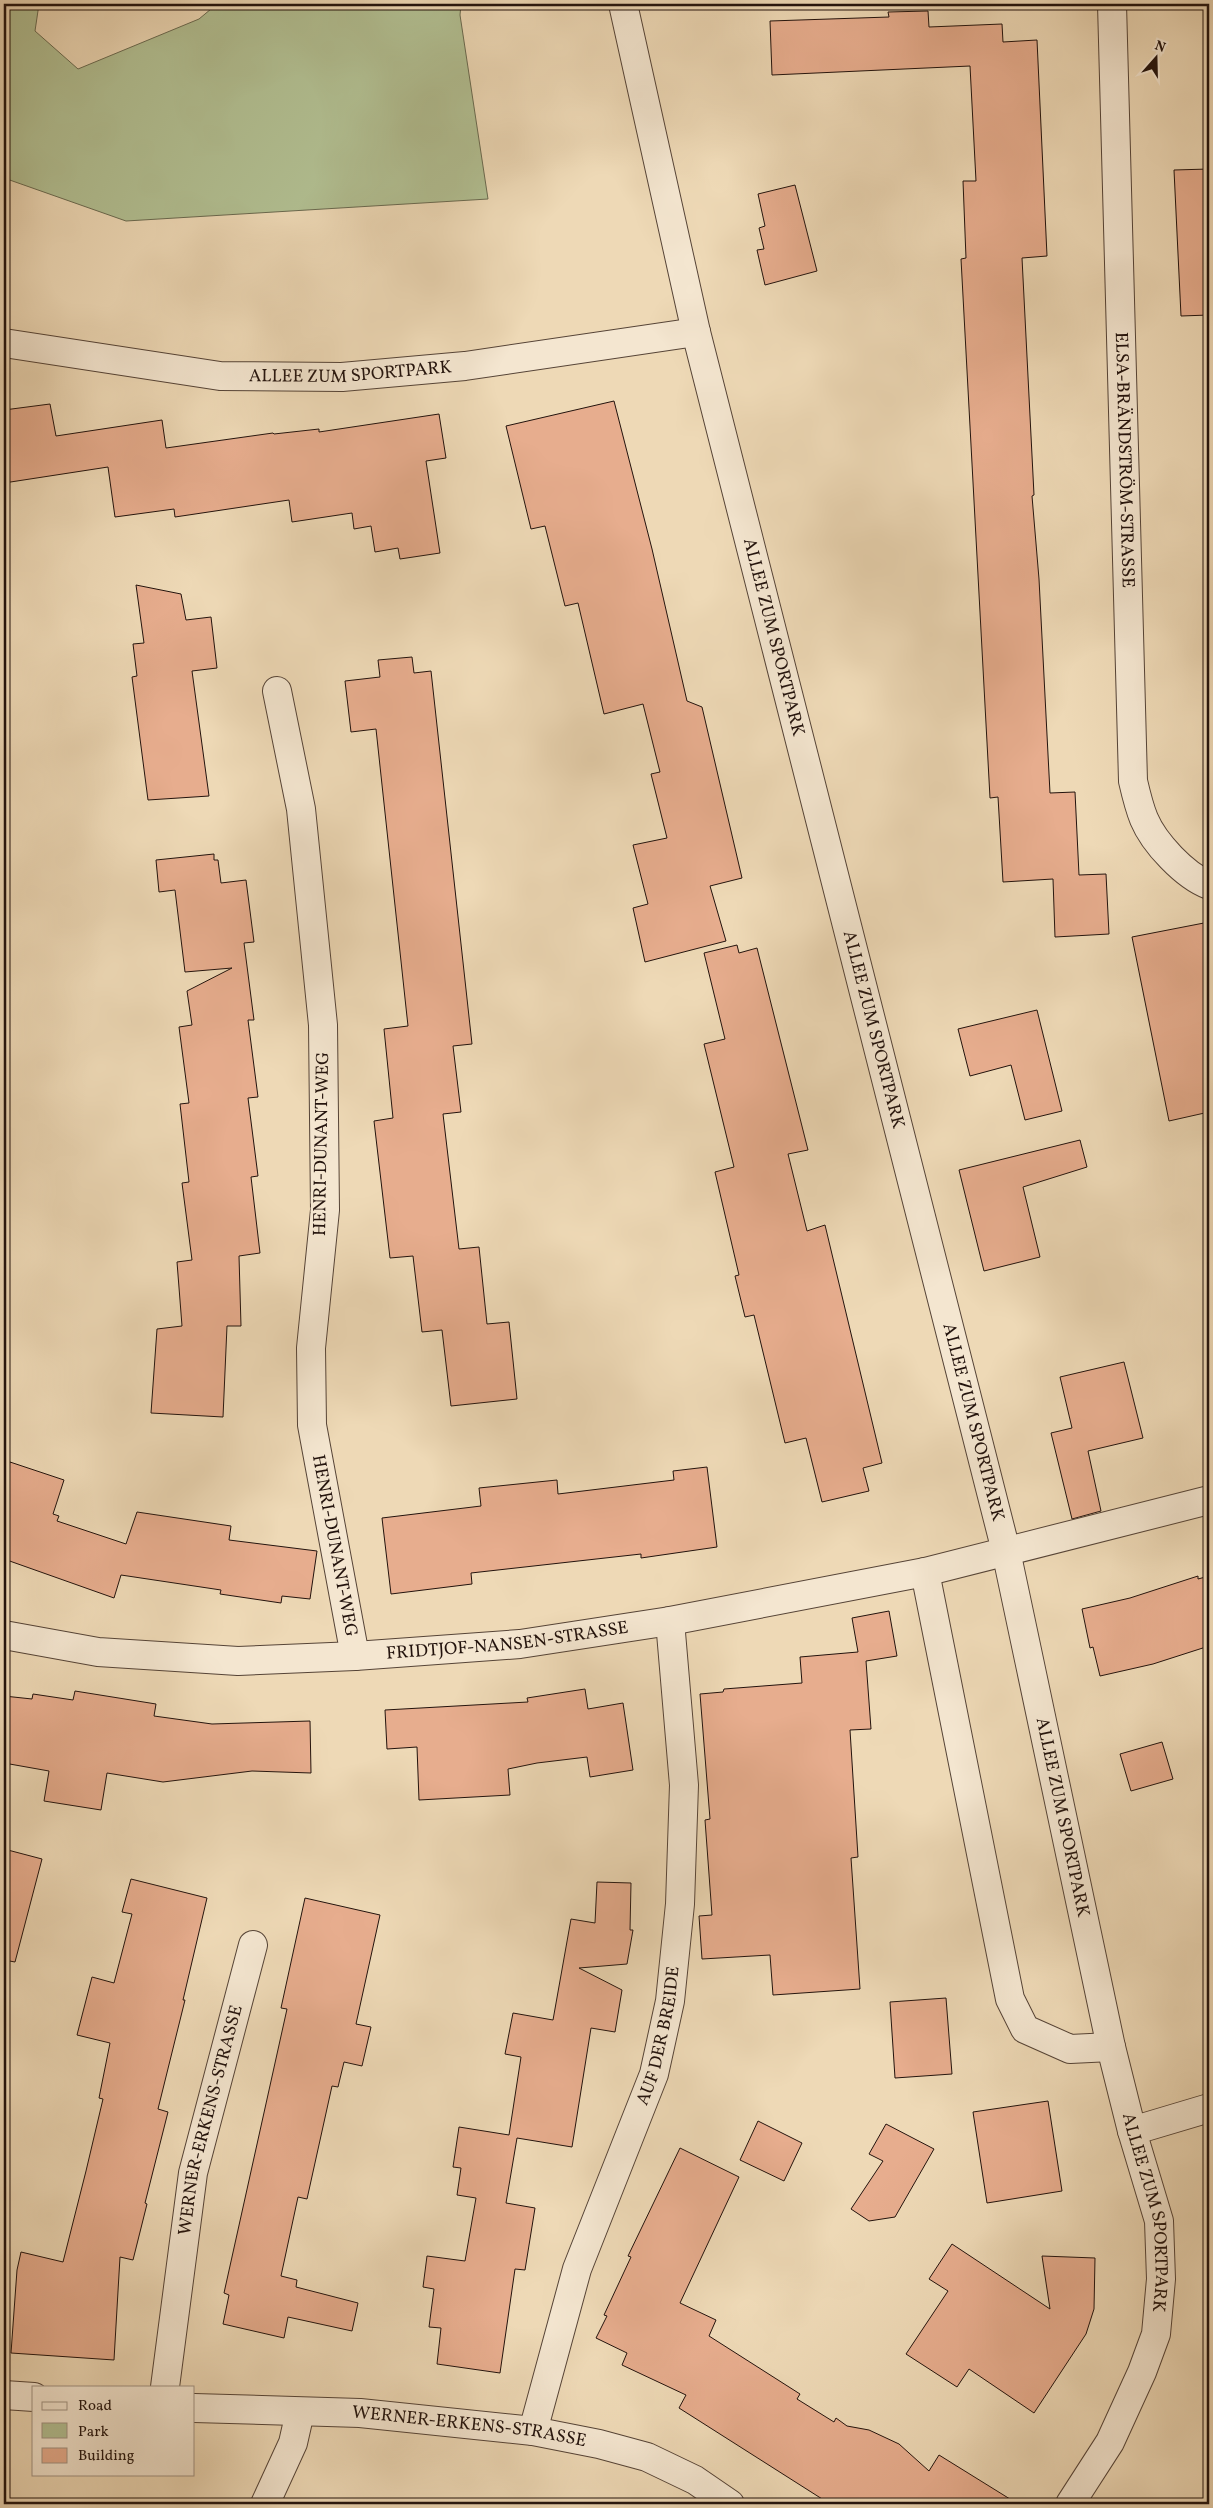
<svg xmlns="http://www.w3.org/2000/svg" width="1213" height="2508" viewBox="0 0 1213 2508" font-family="Vollkorn,serif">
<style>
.green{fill:#b2c093;stroke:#6a6a50}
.building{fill:#e7ad8e;stroke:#23130d}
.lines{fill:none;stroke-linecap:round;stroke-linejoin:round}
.minor-casing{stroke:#564437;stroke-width:30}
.minor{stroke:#f4e6d0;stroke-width:28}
.labels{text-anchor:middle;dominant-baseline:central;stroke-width:5;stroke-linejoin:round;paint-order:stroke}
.street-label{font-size:18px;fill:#23130d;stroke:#f4e6d0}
</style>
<rect width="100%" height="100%" fill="#eed9b6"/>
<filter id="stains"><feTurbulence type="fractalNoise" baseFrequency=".004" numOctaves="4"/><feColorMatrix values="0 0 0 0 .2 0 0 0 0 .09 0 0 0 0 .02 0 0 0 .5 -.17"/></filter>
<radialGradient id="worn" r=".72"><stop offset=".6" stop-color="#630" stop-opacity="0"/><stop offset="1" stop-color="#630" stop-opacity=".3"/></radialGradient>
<path class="green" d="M 4,4 L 39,4 L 35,31 L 78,69 L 199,19 L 217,4 L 461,4 L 460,15 L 488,199 L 126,221 L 4,178 Z"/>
<path class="building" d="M 928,11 L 929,27 L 1002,24 L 1003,42 L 1037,40 L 1047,256 L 1022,258 L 1034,495 L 1032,496 L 1039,579 L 1050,793 L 1075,792 L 1079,875 L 1106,874 L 1109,934 L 1055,937 L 1053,879 L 1003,882 L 998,797 L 990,798 L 961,259 L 966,258 L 963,181 L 976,181 L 970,66 L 772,75 L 770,21 L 889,17 L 888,12 Z
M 1209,169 L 1209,315 L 1181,316 L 1174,170 Z
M 795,185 L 817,271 L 765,285 L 757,250 L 764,249 L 759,228 L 765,226 L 758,194 Z
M 614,401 L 652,549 L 687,701 L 702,707 L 742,878 L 710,886 L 726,941 L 645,962 L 633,908 L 648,904 L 633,845 L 667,838 L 651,774 L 660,772 L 643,704 L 604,714 L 578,603 L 565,606 L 545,526 L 531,529 L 506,426 Z
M 50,404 L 56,436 L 162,420 L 166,448 L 273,433 L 274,434 L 319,429 L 319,432 L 439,414 L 446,458 L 426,461 L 440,553 L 400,559 L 398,548 L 375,552 L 371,526 L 354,529 L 352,513 L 292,522 L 289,500 L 175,517 L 174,509 L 115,517 L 108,467 L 4,483 L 4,410 Z
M 136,585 L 181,594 L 186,620 L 211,617 L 217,668 L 192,671 L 209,796 L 148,800 L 132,677 L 137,676 L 133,644 L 144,643 Z
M 412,657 L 414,673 L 431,671 L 472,1044 L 453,1046 L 461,1112 L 443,1114 L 459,1249 L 479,1247 L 487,1324 L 509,1322 L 517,1399 L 451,1406 L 442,1330 L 422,1332 L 413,1256 L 390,1258 L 374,1121 L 393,1118 L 384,1029 L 408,1026 L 376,729 L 351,732 L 345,681 L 380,677 L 378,660 Z
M 214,854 L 214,860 L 218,860 L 221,883 L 246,880 L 254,942 L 244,943 L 254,1020 L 248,1020 L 258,1097 L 248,1098 L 258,1176 L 251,1177 L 260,1253 L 239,1256 L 241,1326 L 227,1326 L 223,1417 L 151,1413 L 157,1329 L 182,1326 L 177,1262 L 192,1260 L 182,1183 L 189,1182 L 180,1104 L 189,1103 L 179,1027 L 192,1025 L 187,991 L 232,968 L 185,972 L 175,890 L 159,892 L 156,860 Z
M 1209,922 L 1209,1112 L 1169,1121 L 1132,937 Z
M 737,945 L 739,953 L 757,948 L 808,1150 L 788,1154 L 807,1231 L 825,1225 L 882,1463 L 863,1468 L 869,1491 L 822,1502 L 806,1438 L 785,1443 L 754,1315 L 745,1317 L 735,1276 L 739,1275 L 715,1172 L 734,1167 L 704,1044 L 725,1039 L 704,953 Z
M 1037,1010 L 1062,1111 L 1025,1120 L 1011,1065 L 970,1076 L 958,1029 Z
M 1080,1140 L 1087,1167 L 1023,1187 L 1040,1257 L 984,1271 L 959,1170 Z
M 1124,1362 L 1143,1438 L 1088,1451 L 1101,1511 L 1072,1519 L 1051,1433 L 1072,1428 L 1060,1377 Z
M 10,1462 L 64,1480 L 53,1514 L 59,1516 L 57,1521 L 126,1544 L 137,1512 L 231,1526 L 229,1540 L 317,1551 L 310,1599 L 282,1596 L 281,1603 L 220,1594 L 221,1590 L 121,1575 L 114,1598 L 4,1559 L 4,1482 Z
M 707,1467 L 717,1547 L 641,1558 L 641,1554 L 471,1573 L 472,1584 L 391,1594 L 382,1518 L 481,1506 L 479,1488 L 557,1480 L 558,1494 L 674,1480 L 673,1471 Z
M 1198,1576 L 1198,1579 L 1209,1576 L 1209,1646 L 1153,1664 L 1100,1676 L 1093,1647 L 1090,1648 L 1082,1609 L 1130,1598 Z
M 889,1611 L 897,1656 L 866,1661 L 871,1729 L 850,1730 L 858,1857 L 851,1858 L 860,1989 L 773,1995 L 770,1955 L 702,1959 L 699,1916 L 712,1915 L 705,1820 L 710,1819 L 700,1694 L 723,1692 L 724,1689 L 802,1683 L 800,1657 L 858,1652 L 852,1618 Z
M 585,1689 L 588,1709 L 623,1703 L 633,1770 L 590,1777 L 587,1757 L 537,1763 L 508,1769 L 510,1795 L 419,1800 L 417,1747 L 387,1749 L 385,1710 L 528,1702 L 527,1698 Z
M 75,1691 L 156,1704 L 154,1716 L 212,1724 L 310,1721 L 311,1773 L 252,1771 L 163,1782 L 107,1773 L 101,1810 L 44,1801 L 49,1771 L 4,1763 L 4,1696 L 32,1699 L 33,1694 L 73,1700 Z
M 1162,1742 L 1173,1779 L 1131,1791 L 1120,1754 Z
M 4,1849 L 42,1859 L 15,1962 L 4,1960 Z
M 131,1879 L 207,1898 L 183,2000 L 185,2000 L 158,2109 L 168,2112 L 145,2203 L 147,2204 L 133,2260 L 120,2257 L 114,2360 L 11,2353 L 17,2270 L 21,2252 L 63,2262 L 86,2171 L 103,2099 L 99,2098 L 110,2043 L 77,2035 L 92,1977 L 114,1983 L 132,1914 L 122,1912 Z
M 597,1882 L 631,1883 L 630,1930 L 633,1930 L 627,1964 L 579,1968 L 622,1990 L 615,2032 L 591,2028 L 572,2147 L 517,2138 L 506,2203 L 535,2208 L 525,2270 L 515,2269 L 500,2373 L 437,2364 L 441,2328 L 429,2327 L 434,2289 L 423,2287 L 427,2256 L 465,2261 L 476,2198 L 457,2195 L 461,2168 L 453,2167 L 459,2127 L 509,2135 L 521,2057 L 505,2054 L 513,2013 L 553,2020 L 571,1919 L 595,1923 Z
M 305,1898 L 380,1915 L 356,2024 L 371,2027 L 362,2066 L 344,2062 L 338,2087 L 332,2086 L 307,2199 L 298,2197 L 281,2276 L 297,2280 L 296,2287 L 358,2303 L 352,2331 L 288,2317 L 284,2338 L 223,2324 L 229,2295 L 224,2293 L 287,2009 L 281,2008 Z
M 946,1998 L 952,2074 L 895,2078 L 890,2002 Z
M 1048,2101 L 1062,2191 L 987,2203 L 973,2112 Z
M 758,2121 L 802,2143 L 784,2181 L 740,2160 Z
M 886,2124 L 934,2149 L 895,2217 L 869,2221 L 851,2209 L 883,2161 L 869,2154 Z
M 680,2148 L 739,2177 L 680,2303 L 716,2320 L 709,2336 L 800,2394 L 797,2399 L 834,2422 L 836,2418 L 847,2426 L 869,2430 L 899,2444 L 929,2471 L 939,2455 L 1018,2504 L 830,2504 L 679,2408 L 686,2395 L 622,2365 L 627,2353 L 596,2338 L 607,2316 L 604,2315 L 631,2257 L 628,2256 Z
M 952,2244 L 1050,2309 L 1042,2256 L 1095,2258 L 1094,2309 L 1086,2334 L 1034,2413 L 969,2369 L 957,2387 L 906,2354 L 948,2291 L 929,2279 Z"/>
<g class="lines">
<defs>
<g id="minor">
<path id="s1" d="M 623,4 L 696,332 L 1006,1551 L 1111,2047 L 1132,2131 L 1159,2221 L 1161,2279 L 1156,2334 L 1142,2372 L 1110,2442 L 1070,2504"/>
<path id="s2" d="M 1112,4 L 1133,781 C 1136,794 1139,807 1144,819 C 1154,843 1185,876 1209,885"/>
<path id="s3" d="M 4,343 L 220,376 L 342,377 L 465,366 L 696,332"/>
<path id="s4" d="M 277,691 L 301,809 L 323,1025 L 325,1210 L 311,1348 L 312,1425 L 355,1656"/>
<path d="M 925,1572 L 1010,1999 L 1025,2029 L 1070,2049 L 1111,2047"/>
<path id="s5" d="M 4,1635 L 98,1652 L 238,1661 L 355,1656 L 520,1644 L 670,1621 L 925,1572 L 1209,1500"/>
<path d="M 1132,2131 L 1209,2108"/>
<path id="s6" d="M 165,2387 L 193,2173 L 253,1945"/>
<path d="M 4,2395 L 34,2397"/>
<path id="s7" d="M 194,2408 L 360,2413 L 533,2431 L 599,2444 L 647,2457 L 695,2480 L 730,2504"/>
<path id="s8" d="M 533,2431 L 577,2269 L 654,2074 L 670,2001 L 680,1904 L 684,1785 L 670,1621"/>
<path d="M 265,2504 L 293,2443 L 300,2412"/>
</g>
</defs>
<use href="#minor" class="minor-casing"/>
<use href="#minor" class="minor"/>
</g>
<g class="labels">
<g class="street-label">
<text stroke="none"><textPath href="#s3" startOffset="349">ALLEE ZUM SPORTPARK</textPath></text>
<text stroke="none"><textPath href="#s2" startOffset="456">ELSA-BRÄNDSTRÖM-STRASSE</textPath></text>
<text stroke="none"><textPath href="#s1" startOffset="651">ALLEE ZUM SPORTPARK</textPath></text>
<text stroke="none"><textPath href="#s1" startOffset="1056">ALLEE ZUM SPORTPARK</textPath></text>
<text transform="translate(322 1144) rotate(-89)">HENRI-DUNANT-WEG</text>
<text stroke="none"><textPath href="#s1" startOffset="1461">ALLEE ZUM SPORTPARK</textPath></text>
<text stroke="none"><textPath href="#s4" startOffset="861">HENRI-DUNANT-WEG</textPath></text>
<text stroke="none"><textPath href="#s5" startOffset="506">FRIDTJOF-NANSEN-STRASSE</textPath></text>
<text stroke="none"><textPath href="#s1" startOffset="1866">ALLEE ZUM SPORTPARK</textPath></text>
<text stroke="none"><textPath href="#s8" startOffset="416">AUF DER BREIDE</textPath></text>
<text stroke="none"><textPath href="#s6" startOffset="271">WERNER-ERKENS-STRASSE</textPath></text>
<text stroke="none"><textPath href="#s1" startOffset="2271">ALLEE ZUM SPORTPARK</textPath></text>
<text stroke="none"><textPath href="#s7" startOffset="276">WERNER-ERKENS-STRASSE</textPath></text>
</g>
</g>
<rect width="1213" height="2508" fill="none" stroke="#eed9b6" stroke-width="20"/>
<rect x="5" y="5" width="1203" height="2498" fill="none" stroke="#23130d" stroke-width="2.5"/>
<rect x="10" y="10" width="1193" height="2488" fill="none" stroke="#23130d"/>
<rect x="32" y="2386" width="162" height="90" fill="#f4e6d0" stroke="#a09282"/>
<rect x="42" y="2402" width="25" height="8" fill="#f4e6d0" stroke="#a09282"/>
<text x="78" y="2410" font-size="15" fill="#23130d">Road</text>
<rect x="42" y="2423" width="25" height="15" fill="#b2c093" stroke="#a09282"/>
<text x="78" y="2436" font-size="15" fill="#23130d">Park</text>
<rect x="42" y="2448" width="25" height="15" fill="#e7ad8e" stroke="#a09282"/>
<text x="78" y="2460" font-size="15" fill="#23130d">Building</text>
<g transform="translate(1156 58) rotate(20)" stroke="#f4e6d0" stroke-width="4" paint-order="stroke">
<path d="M0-4L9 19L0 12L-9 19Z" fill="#23130d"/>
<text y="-8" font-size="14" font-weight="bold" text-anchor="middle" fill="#23130d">N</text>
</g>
<rect width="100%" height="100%" filter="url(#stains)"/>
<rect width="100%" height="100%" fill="url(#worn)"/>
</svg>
